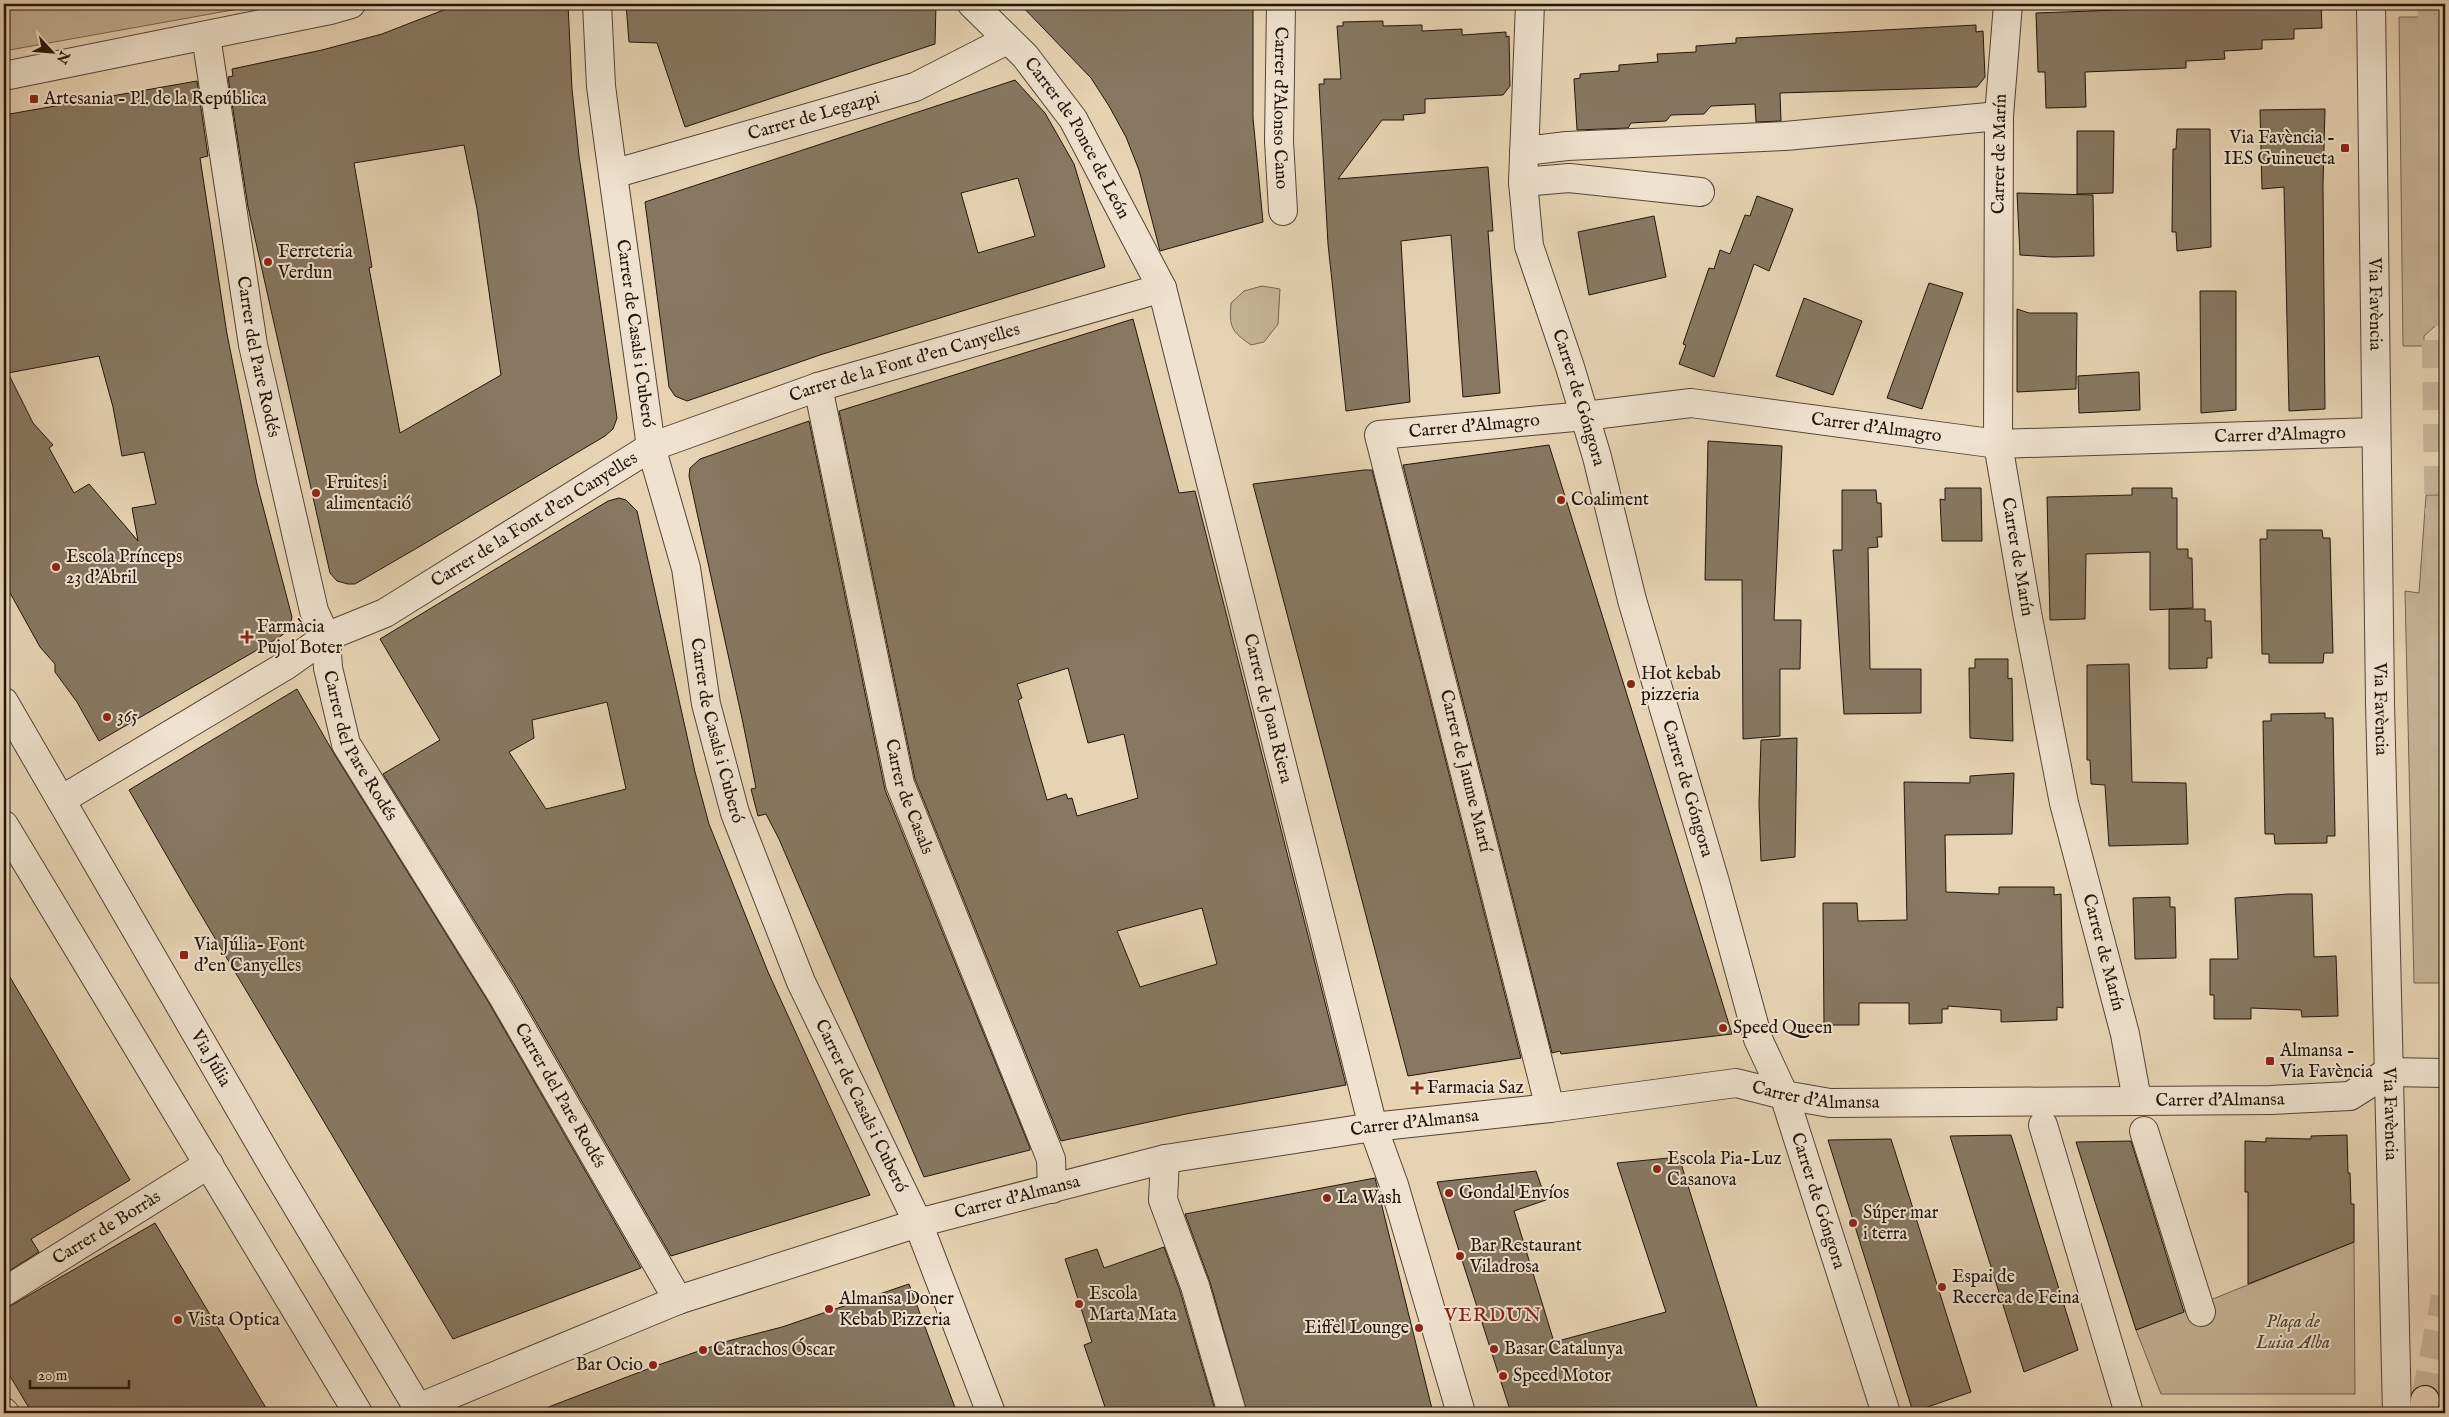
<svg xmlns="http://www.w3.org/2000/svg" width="2449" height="1417" viewBox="0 0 2449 1417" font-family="'IM FELL English',serif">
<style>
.green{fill:#c6b396;stroke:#746450}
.building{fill:#887862;stroke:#22150a;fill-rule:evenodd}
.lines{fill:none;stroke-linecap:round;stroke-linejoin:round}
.highway-tunnel{stroke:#c9b69a;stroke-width:28;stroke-dasharray:28 14;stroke-linecap:butt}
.minor-casing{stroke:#534434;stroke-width:30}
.highway-casing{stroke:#22150a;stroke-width:30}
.minor{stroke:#efe2ce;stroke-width:28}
.highway{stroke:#e7d3b3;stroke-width:28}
.poi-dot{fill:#8f2418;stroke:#efe2ce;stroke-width:2}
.labels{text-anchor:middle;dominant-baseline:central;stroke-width:4;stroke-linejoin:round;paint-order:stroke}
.poi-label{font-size:18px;fill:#22150a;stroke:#efe2ce;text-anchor:start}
.street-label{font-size:18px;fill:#22150a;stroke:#efe2ce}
.park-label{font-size:18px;font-style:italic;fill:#534434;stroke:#efe2ce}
.quarter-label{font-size:20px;letter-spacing:1px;fill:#7a1f14;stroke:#efe2ce}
</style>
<rect width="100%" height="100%" fill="#e7d3b3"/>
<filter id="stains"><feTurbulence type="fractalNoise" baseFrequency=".004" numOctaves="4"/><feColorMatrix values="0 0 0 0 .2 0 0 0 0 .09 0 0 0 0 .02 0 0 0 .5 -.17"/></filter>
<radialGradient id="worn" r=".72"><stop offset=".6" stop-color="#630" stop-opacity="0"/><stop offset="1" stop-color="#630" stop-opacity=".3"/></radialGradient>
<path class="green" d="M 4,4 L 266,4 L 4,51 Z
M 2399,17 L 2445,17 L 2445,317 L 2424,336 L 2424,346 L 2403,346 Z
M 1262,286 L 1280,289 L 1278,324 L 1264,342 L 1251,345 C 1231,331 1229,327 1231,303 L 1244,291 Z
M 2426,495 L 2445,495 L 2445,983 L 2414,983 L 2405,591 L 2419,593 Z
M 2354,1242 L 2355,1394 L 2161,1394 L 2136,1330 Z"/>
<path class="building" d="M 459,4 L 568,4 L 572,89 L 579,156 L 617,418 L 613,429 L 605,436 L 417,548 L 355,584 L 348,584 L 337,581 L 330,573 L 248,207 L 228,77 L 233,76 L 232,69 L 322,50 L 382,34 ZM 464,145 L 477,209 L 501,375 L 400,433 L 369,268 L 372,267 L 354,163 Z
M 626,4 L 936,4 L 935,44 L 685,127 L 657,43 L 629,42 Z
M 1020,4 L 1253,4 L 1253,118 L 1263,222 L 1160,251 L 1139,170 L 1126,137 L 1109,106 L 1091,78 Z
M 2202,4 L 2321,4 L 2322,28 L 2294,29 L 2294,39 L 2262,40 L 2262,49 L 2224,51 L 2225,59 L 2186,61 L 2186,68 L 2085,72 L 2086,107 L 2046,108 L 2045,72 L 2038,72 L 2036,13 L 2202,7 Z
M 1383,21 L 1383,26 L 1422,25 L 1422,31 L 1462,29 L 1462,35 L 1506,32 L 1506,37 L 1509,36 L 1510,86 L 1503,95 L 1425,99 L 1425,113 L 1403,115 L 1404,120 L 1382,120 L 1338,179 L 1488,167 L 1493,231 L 1488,231 L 1500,393 L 1463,397 L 1451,235 L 1401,241 L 1410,402 L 1346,411 L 1328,244 L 1319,84 L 1324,84 L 1324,79 L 1341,79 L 1337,26 L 1343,26 L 1343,22 Z
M 1976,25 L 1976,32 L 1983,31 L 1985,77 L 1977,87 L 1780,93 L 1781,121 L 1756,122 L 1755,104 L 1711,106 L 1704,114 L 1671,115 L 1666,121 L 1631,123 L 1628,128 L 1577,130 L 1574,79 L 1580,78 L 1580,74 L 1619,71 L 1619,65 L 1658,62 L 1657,54 L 1696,52 L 1696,46 L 1736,43 L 1736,38 Z
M 1015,80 L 1045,113 L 1074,164 L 1105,267 L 823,354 L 687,401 L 675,396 L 669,387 L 645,202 ZM 1018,178 L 1035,236 L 978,253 L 961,193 Z
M 197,81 L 208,156 L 200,158 L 227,334 L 257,484 L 292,617 L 289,630 L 278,638 L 99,741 L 77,702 L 55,672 L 55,664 L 40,647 L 4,582 L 4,115 ZM 99,356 L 113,407 L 122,456 L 144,452 L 156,504 L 132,508 L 138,541 L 89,484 L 74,493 L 49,448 L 53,445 L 33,423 L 8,373 Z
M 2325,109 L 2323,185 L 2325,409 L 2289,411 L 2284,187 L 2262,189 L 2260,110 Z
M 2177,129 L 2210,129 L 2211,247 L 2177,251 L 2176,232 L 2172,232 L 2173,149 L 2176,149 Z
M 2077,131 L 2114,131 L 2113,193 L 2077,194 Z
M 2017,193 L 2093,195 L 2094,256 L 2052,257 L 2020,255 Z
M 1757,196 L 1793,209 L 1769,271 L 1754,264 L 1714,377 L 1679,364 L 1686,345 L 1683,344 L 1709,268 L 1714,269 L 1720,250 L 1730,254 L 1745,215 L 1750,216 Z
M 1654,216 L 1666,277 L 1589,295 L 1578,232 Z
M 1929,283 L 1963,293 L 1922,409 L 1887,398 Z
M 2200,291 L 2236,291 L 2236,410 L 2201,413 Z
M 1804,298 L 1862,321 L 1833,395 L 1776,376 Z
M 2017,309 L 2029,313 L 2077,313 L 2076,389 L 2017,392 Z
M 1133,319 L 1179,493 L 1195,491 L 1346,1085 L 1186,1114 L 1061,1141 L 915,779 L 839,411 ZM 1068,668 L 1088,743 L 1124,734 L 1138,798 L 1077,816 L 1072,798 L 1068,799 L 1066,794 L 1047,800 L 1018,700 L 1022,698 L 1017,684 ZM 1202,908 L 1217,964 L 1140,987 L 1117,931 Z
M 2139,372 L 2140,410 L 2079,413 L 2078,376 Z
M 809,421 L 885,790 L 1030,1148 L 1030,1150 L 924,1177 L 779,839 L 766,814 L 758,816 L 751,789 L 756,788 L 743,723 L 689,476 L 690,468 L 700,459 Z
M 1708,441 L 1782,446 L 1774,620 L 1801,620 L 1800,669 L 1780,669 L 1780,736 L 1743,739 L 1742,580 L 1705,580 Z
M 1549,445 L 1652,775 L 1732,1034 L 1561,1054 L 1560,1051 L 1552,1053 L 1403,465 Z
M 1364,470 L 1372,470 L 1521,1058 L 1408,1076 L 1253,484 Z
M 1945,488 L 1981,488 L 1982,541 L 1942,541 L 1940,499 L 1945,500 Z
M 2132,488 L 2172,488 L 2172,498 L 2177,498 L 2177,549 L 2188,549 L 2188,558 L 2192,558 L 2193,608 L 2150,610 L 2150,552 L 2086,554 L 2085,619 L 2050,620 L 2047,497 L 2132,495 Z
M 1842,490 L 1876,490 L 1877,503 L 1881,503 L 1882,537 L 1877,537 L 1878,547 L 1868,548 L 1870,669 L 1921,669 L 1921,713 L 1844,714 L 1833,550 L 1842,550 Z
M 619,498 L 626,500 L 637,511 L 695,772 L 709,824 L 768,972 L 870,1195 L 671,1256 L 516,987 L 383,774 L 440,740 L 380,639 L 608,501 ZM 607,702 L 626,789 L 546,809 L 509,752 L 534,738 L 532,720 Z
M 2267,530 L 2322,530 L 2323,538 L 2330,538 L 2333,653 L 2324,653 L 2323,663 L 2269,663 L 2269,654 L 2262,654 L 2260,539 L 2267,539 Z
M 2169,609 L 2205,609 L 2205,621 L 2211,621 L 2212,658 L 2207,658 L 2207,668 L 2169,669 Z
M 1975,659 L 2008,659 L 2008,679 L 2012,678 L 2013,741 L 1970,738 L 1969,668 L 1975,668 Z
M 2129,664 L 2132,782 L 2186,783 L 2188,844 L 2109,846 L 2105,785 L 2091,784 L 2090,760 L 2087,760 L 2087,665 Z
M 297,689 L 333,752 L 489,1003 L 641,1268 L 453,1339 L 187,891 L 129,790 Z
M 2325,713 L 2325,718 L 2333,718 L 2335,836 L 2327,836 L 2327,843 L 2275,844 L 2274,834 L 2265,834 L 2263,721 L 2271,721 L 2271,714 Z
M 1797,738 L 1795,857 L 1761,861 L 1759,803 L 1761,740 Z
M 2014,773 L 2012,834 L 1945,835 L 1946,892 L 1999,894 L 1999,887 L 2054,887 L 2054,895 L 2061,894 L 2063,1008 L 2057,1007 L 2057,1020 L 2001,1022 L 2001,1010 L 1948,1006 L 1948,1009 L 1942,1009 L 1942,1023 L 1909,1024 L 1909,1003 L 1859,1003 L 1859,1025 L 1824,1025 L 1823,903 L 1857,903 L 1858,921 L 1907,920 L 1904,782 L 1970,783 L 1970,776 Z
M 2288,894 L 2312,894 L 2314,957 L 2336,956 L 2338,1016 L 2302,1017 L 2301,1010 L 2251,1008 L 2251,1019 L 2214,1019 L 2214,995 L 2210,995 L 2210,959 L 2238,959 L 2235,898 Z
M 2170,897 L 2170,907 L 2175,907 L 2176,958 L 2135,959 L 2133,898 Z
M 4,967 L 130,1180 L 31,1239 L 39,1252 L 4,1274 Z
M 2011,1135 L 2078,1350 L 2024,1372 L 1950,1136 Z
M 2347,1135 L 2348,1173 L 2350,1173 L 2351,1204 L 2354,1204 L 2354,1242 L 2248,1284 L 2248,1192 L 2245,1192 L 2245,1141 L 2266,1142 L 2266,1138 L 2311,1139 L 2311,1136 Z
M 1891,1139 L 1971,1392 L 1913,1412 L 1828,1140 Z
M 2131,1141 L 2184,1312 L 2136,1330 L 2076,1142 Z
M 1679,1157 L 1759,1413 L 1511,1413 L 1437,1182 L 1536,1171 L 1546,1200 L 1514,1211 L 1554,1342 L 1666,1312 L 1617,1163 Z
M 1375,1178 L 1433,1413 L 1247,1413 L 1210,1282 L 1185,1214 Z
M 155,1223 L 269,1413 L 32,1413 L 4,1366 L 4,1308 L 12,1305 Z
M 1164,1247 L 1180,1291 L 1216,1413 L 1107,1413 L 1084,1345 L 1092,1342 L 1065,1259 L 1097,1249 L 1104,1268 Z
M 909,1284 L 957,1413 L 538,1413 L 538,1411 L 661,1364 L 728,1341 L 782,1327 Z"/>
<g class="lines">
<path class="highway-tunnel" d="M 2432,4 L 2437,428 L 2445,791
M 2425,1400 L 2445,1297"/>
<defs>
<g id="minor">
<path id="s1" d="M 597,4 L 601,86 L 608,139 L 651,447 L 686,568 L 706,704 L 735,813 L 801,982 L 918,1223 L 991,1413"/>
<path id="s2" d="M 972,4 L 1025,56 L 1073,119 L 1162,288 L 1373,1127 L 1394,1185 L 1461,1413"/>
<path id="s3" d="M 1281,4 L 1279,141 L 1283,211"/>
<path id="s4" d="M 1530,4 L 1523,182 L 1529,246 L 1570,367 L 1597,457 L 1632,600 L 1715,882 L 1758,1039 L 1784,1095 L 1886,1413"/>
<path id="s5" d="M 2008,4 L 1999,116 L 1998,444 L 2027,613 L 2064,803 L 2125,1034 L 2137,1100"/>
<path id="s6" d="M 2371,4 L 2380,702 L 2397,1413"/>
<path id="s7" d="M 206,36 L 253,345 L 314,611 L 326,637 L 328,668 L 346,744 L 502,995 L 678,1300"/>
<path d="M 4,76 L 330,10 L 351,4"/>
<path d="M 1524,151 L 1567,146 L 1785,136 L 1999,116"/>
<path id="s8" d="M 613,174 L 915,87 L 1007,40"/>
<path d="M 1523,182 L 1569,178 L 1700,192"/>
<path id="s9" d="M 818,387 L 900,784 L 1051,1159 L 1052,1189"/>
<path id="s10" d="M 4,702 L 276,1171 L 421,1413"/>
<path id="s11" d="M 61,800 L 285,666 L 326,637 L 385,613 L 651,447 L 818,387 L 1162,288"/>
<path d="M 4,825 L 358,1413"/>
<path id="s12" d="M 1550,1108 L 1379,435 L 1585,416 L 1691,403 L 1998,444 L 2376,432"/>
<path d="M 2043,1125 L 2129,1413"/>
<path d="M 2144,1131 L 2201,1312"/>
<path d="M 1165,1159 L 1163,1200 L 1195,1286 L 1232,1413"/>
<path id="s13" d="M 4,1292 L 209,1164"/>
<path id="s14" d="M 418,1408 L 678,1300 L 918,1223 L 1165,1159 L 1373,1127 L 1550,1108 L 1736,1083 L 1784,1095 L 1830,1103 L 2271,1100 L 2350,1096 L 2388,1072 L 2445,1073"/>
<path d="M 4,1412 L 5,1413"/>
</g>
<path id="highway" d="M 2424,1413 L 2425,1400"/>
</defs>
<use href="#minor" class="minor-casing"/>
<use href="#highway" class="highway-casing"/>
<use href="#minor" class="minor"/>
<use href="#highway" class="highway"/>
</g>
<g class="poi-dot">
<rect x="29" y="94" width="10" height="10" rx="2.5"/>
<rect x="2340" y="143" width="10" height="10" rx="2.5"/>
<circle cx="268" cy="262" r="5"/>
<circle cx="316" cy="493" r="5"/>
<circle cx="1561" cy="500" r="5"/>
<circle cx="56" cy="567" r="5"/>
<path d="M244.5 629.5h5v5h5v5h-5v5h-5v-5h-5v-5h5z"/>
<circle cx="1631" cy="684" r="5"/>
<circle cx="107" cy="717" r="5"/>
<rect x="179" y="950" width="10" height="10" rx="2.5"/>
<circle cx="1723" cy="1028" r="5"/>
<rect x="2265" y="1056" width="10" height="10" rx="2.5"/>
<path d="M1414.5 1080.5h5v5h5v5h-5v5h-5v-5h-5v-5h5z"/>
<circle cx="1657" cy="1169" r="5"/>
<circle cx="1449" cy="1193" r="5"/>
<circle cx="1327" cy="1198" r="5"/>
<circle cx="1853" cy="1223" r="5"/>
<circle cx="1460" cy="1256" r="5"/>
<circle cx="1942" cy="1287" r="5"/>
<circle cx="1079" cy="1304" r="5"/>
<circle cx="829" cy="1309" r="5"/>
<circle cx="178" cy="1320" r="5"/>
<circle cx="1419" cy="1328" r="5"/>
<circle cx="1494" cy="1349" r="5"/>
<circle cx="703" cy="1350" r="5"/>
<circle cx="653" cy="1365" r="5"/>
<circle cx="1503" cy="1376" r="5"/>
</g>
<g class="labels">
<g class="poi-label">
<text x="44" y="99">Artesania - Pl. de la República</text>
<text x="2335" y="138" text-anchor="end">Via Favència -<tspan x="2335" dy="21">IES Guineueta</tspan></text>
<text x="278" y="252">Ferreteria<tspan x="278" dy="21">Verdun</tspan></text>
<text x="326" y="483">Fruites i<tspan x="326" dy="21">alimentació</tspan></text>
<text x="1571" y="500">Coaliment</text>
<text x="66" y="557">Escola Prínceps<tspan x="66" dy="21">23 d'Abril</tspan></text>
<text x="257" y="627">Farmàcia<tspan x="257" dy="21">Pujol Boter</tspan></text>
<text x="1641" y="674">Hot kebab<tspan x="1641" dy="21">pizzeria</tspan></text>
<text x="117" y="717">365</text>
<text x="194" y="945">Via Júlia- Font<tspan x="194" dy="21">d'en Canyelles</tspan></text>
<text x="1733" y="1028">Speed Queen</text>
<text x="2280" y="1051">Almansa -<tspan x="2280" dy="21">Via Favència</tspan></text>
<text x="1427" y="1088">Farmacia Saz</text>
<text x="1667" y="1159">Escola Pia-Luz<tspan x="1667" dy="21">Casanova</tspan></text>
<text x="1459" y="1193">Gondal Envíos</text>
<text x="1337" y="1198">La Wash</text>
<text x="1863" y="1213">Súper mar<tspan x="1863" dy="21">i terra</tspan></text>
<text x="1470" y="1246">Bar Restaurant<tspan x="1470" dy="21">Viladrosa</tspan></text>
<text x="1952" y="1277">Espai de<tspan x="1952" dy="21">Recerca de Feina</tspan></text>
<text x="1089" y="1294">Escola<tspan x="1089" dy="21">Marta Mata</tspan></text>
<text x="839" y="1299">Almansa Doner<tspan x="839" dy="21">Kebab Pizzeria</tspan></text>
<text x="188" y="1320">Vista Optica</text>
<text x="1409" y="1328" text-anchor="end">Eiffel Lounge</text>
<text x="1504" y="1349">Basar Catalunya</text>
<text x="713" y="1350">Catrachos Óscar</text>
<text x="643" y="1365" text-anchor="end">Bar Ocio</text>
<text x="1513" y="1376">Speed Motor</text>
</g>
<g class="street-label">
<text stroke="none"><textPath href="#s3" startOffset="104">Carrer d'Alonso Cano</textPath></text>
<text stroke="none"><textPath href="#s8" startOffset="209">Carrer de Legazpi</textPath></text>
<text stroke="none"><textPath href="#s2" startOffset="172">Carrer de Ponce de León</textPath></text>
<text transform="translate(2000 154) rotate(-89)">Carrer de Marín</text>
<text stroke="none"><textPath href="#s6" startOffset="300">Via Favència</textPath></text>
<text stroke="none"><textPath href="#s1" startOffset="332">Carrer de Casals i Cuberó</textPath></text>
<text stroke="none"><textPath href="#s7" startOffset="325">Carrer del Pare Rodés</textPath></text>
<text stroke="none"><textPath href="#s11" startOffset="956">Carrer de la Font d'en Canyelles</textPath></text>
<text stroke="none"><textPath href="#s4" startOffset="402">Carrer de Góngora</textPath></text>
<text stroke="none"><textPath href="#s12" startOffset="790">Carrer d'Almagro</textPath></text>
<text stroke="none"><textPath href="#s12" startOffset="1195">Carrer d'Almagro</textPath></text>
<text stroke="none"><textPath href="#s12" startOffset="1600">Carrer d'Almagro</textPath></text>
<text stroke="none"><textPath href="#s11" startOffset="551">Carrer de la Font d'en Canyelles</textPath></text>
<text stroke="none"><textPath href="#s5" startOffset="555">Carrer de Marín</textPath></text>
<text stroke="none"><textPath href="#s2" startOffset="778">Carrer de Joan Riera</textPath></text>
<text stroke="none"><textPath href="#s6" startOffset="705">Via Favència</textPath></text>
<text stroke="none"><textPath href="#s1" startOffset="738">Carrer de Casals i Cuberó</textPath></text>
<text stroke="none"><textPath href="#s7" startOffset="730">Carrer del Pare Rodés</textPath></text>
<text transform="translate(1465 771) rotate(76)">Carrer de Jaume Martí</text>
<text stroke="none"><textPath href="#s4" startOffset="808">Carrer de Góngora</textPath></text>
<text stroke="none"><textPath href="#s9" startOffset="420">Carrer de Casals</textPath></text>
<text stroke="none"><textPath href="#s5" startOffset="960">Carrer de Marín</textPath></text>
<text stroke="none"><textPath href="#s10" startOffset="412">Via Júlia</textPath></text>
<text stroke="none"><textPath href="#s14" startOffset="1446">Carrer d'Almansa</textPath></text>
<text stroke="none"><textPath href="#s7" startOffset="1135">Carrer del Pare Rodés</textPath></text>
<text stroke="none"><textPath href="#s14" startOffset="1851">Carrer d'Almansa</textPath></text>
<text stroke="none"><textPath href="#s1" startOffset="1142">Carrer de Casals i Cuberó</textPath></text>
<text stroke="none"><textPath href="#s6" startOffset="1110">Via Favència</textPath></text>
<text stroke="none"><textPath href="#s14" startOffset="1041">Carrer d'Almansa</textPath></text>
<text stroke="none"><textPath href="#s14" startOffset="636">Carrer d'Almansa</textPath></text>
<text stroke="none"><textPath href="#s4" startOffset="1241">Carrer de Góngora</textPath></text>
<text stroke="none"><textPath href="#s13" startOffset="121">Carrer de Borràs</textPath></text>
</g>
<g class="park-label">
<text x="2293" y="1322">Plaça de<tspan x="2293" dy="21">Luisa Alba</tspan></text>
</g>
<g class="quarter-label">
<text x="1493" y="1315">VERDUN</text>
</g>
</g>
<rect width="2449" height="1417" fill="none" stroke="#e7d3b3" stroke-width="20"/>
<rect x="5" y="5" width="2439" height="1407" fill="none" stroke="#22150a" stroke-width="2.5"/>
<rect x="10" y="10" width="2429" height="1397" fill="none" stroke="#22150a"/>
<g transform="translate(52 52) rotate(116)" stroke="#efe2ce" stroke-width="4" paint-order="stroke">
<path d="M0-4L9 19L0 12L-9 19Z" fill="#22150a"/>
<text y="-8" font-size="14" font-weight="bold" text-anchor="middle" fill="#22150a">N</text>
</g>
<path d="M30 1380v8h99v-8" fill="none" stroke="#22150a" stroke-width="2.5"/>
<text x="38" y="1380" font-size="15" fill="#22150a" stroke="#efe2ce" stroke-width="4" paint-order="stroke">20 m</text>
<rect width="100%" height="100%" filter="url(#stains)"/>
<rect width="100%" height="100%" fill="url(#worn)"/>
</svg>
